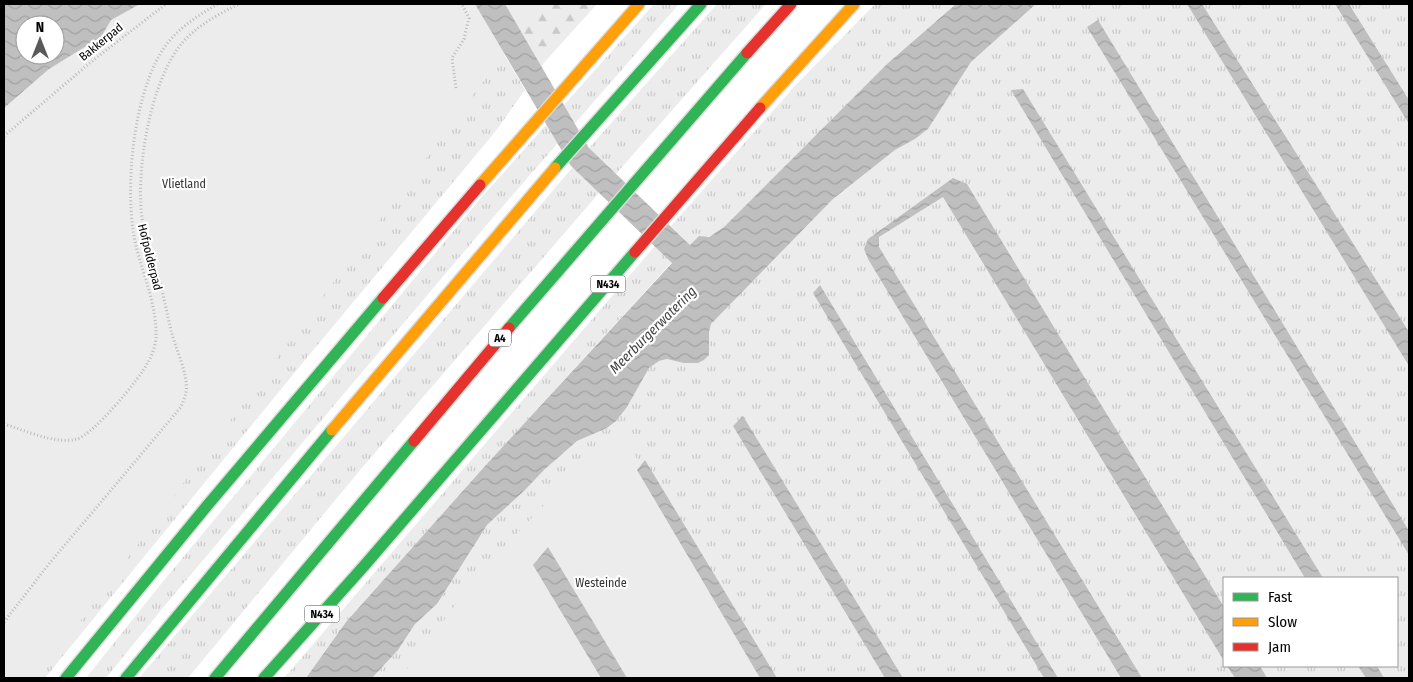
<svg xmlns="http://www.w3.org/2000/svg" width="1413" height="682" viewBox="0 0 1413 682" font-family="'Fira Sans Condensed',sans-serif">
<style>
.grass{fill:url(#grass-tufts);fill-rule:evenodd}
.forest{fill:url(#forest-firs)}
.park{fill:#ececec;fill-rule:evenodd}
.water{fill:url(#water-waves);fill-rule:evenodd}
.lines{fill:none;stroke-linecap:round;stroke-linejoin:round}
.fast-casing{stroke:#dbdbdb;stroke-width:14}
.slow-casing{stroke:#dbdbdb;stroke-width:14}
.jam-casing{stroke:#dbdbdb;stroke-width:14}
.path{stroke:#b9b9b9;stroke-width:3;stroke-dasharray:1 2.5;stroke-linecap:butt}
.fast{stroke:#30b455;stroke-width:11}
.slow{stroke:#ff9f0a;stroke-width:11}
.jam{stroke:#e5322d;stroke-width:11}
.labels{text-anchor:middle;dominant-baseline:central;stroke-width:4.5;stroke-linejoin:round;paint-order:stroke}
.shield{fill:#fff;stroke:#4c4c4c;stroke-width:1}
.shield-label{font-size:11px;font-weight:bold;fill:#000}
.street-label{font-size:12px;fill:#000;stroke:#fff}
.park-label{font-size:12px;fill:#333;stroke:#fff}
.water-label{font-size:14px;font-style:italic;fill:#444;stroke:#fff}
</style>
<defs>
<pattern id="grass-tufts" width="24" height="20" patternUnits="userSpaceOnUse" patternTransform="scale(1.25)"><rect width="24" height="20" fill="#ececec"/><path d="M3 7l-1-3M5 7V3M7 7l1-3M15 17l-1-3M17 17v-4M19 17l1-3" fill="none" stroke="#c9c9c9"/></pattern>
<pattern id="forest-firs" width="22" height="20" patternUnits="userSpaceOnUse" patternTransform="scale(1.25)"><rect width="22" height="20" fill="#ececec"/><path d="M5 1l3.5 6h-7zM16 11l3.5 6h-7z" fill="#c9c9c9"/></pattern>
<pattern id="water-waves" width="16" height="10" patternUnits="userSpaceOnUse" patternTransform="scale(1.25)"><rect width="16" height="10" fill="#bfbfbf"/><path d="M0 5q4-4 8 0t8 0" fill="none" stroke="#a2a2a2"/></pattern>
</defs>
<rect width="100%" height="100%" fill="#fff"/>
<path class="grass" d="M 475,4 L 525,90 L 495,132 L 300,366 L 45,678 L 4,678 Z
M 654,4 L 679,4 L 490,221 L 166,604 L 106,678 L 86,678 L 161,584 L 481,198 Z
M 717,4 L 766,4 L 599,193 L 361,469 L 188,678 L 139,678 L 589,148 Z
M 875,4 L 956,4 L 888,63 L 724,227 C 714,236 702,238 690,245 L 671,226 L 794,87 Z
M 1036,4 L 1335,4 L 1409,124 L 1409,678 L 372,678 L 398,650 L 415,624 L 437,604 L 487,525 L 525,490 L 544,470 L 577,441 L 607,428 L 627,407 L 649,368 L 659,361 L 667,359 L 698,363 L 704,360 L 709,355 L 709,332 L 711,324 L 833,199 L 895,150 L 915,139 L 928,129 L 971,62 ZM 1224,578 L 1397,578 L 1397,666 L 1224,666 Z
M 1349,4 L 1409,4 L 1409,100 Z
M 655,246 L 672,262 L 485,466 L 346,622 L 306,678 L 284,678 Z"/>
<path class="forest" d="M 505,4 L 597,4 L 541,66 Z"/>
<path class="park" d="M 4,4 L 541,4 L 38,678 L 4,678 ZM 25,25 L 55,25 L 55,55 L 25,55 Z
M 618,428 L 770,678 L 400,678 L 481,571 Z"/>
<path class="water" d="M 4,4 L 140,4 L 111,20 L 101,37 L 49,69 L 4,108 ZM 25,25 L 55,25 L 55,55 L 25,55 Z
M 475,4 L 505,4 L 589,148 L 690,245 L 699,236 L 709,237 L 724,227 L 888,63 L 956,4 L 1036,4 L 971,62 L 928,129 L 915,139 L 895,150 L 833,199 L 711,324 L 709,332 L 709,355 L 704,360 L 698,363 L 684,363 L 667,359 L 659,361 L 649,368 L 627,407 L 616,421 L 607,428 L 577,441 L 544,470 L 525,490 L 487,525 L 437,604 L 415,624 L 398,650 L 372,678 L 306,678 L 346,622 L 485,466 L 672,263 L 571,166 Z
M 1187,4 L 1202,4 L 1409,332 L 1409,366 Z
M 1335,4 L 1349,4 L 1409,100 L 1409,124 Z
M 1098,20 L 1409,531 L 1409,555 L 1087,27 Z
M 1023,89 L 1323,578 L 1305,578 L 1011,90 Z
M 953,178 L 967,184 L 1224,607 L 1224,661 L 943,197 L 879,237 L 879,247 L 1142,678 L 1121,678 L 868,259 L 864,249 L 868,239 Z
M 820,285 L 1058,678 L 1044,678 L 813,293 Z
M 743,416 L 903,678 L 885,678 L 733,426 Z
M 645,460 L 777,678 L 760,678 L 637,470 Z
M 548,547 L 627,678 L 601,678 L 533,565 Z
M 1227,666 L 1260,666 L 1267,678 L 1235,678 Z
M 1358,666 L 1377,666 L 1384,678 L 1366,678 Z"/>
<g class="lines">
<defs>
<path id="fast" d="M 555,168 L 701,4
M 509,328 L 747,53
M 66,678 L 206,507 L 383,298
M 126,678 L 332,430
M 215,678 L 414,441
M 264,678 L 364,566 L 635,252"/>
<path id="slow" d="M 760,108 L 854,4
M 480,185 L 639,4
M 332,430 L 555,168"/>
<path id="jam" d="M 747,53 L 791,4
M 635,252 L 760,108
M 383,298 L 480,185
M 414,441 L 509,328"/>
</defs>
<use href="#fast" class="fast-casing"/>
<use href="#slow" class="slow-casing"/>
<use href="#jam" class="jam-casing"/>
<path class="path" d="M 456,88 L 452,58 L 464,39 L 469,18 L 462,4
M 4,136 L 91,62 L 166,4
M 4,424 C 24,430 56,445 77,439 C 93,435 140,379 148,362 C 152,356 156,344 156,337 C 157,299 138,266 133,230 C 126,179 134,101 159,56 C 172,32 195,17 218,4
M 4,622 L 48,565 L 181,407 C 183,402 185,397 186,393 C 189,375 175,348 171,330 C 167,314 164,298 160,282 C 154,263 147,244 143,224 C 134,176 150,79 183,42 C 198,25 219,14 239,4"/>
<use href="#fast" class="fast"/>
<use href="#slow" class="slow"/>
<use href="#jam" class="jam"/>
</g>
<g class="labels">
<g class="shield">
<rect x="590.5" y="275.5" width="35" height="17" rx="4"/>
<rect x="489" y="329.5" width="22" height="17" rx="4"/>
<rect x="304.5" y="605.5" width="35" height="17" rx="4"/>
</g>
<g class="shield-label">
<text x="608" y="284">N434</text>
<text x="500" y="338">A4</text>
<text x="322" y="614">N434</text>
</g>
<g class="street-label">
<text transform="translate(101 42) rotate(-39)">Bakkerpad</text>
<text transform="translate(150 257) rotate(76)">Hofpolderpad</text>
</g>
<g class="park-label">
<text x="184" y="184">Vlietland</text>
<text x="601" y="583">Westeinde</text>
</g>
<g class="water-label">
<text transform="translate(653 330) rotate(-45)">Meerburgerwatering</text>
</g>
</g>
<rect width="1413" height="682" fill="none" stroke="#000000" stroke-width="10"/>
<rect x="1223" y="577" width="175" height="90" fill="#ffffff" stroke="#999999"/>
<rect x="1233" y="593" width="25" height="8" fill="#30b455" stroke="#999999"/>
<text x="1268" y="602" font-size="15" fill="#000000">Fast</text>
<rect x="1233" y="618" width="25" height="8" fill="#ff9f0a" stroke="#999999"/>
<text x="1268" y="627" font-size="15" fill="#000000">Slow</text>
<rect x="1233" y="643" width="25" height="8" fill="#e5322d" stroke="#999999"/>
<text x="1268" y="652" font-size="15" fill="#000000">Jam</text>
<g transform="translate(40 40)"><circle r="24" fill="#ffffff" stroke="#999999"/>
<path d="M0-4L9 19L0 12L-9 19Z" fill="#595959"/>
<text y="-8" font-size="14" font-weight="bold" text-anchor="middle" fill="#000000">N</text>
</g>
</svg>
